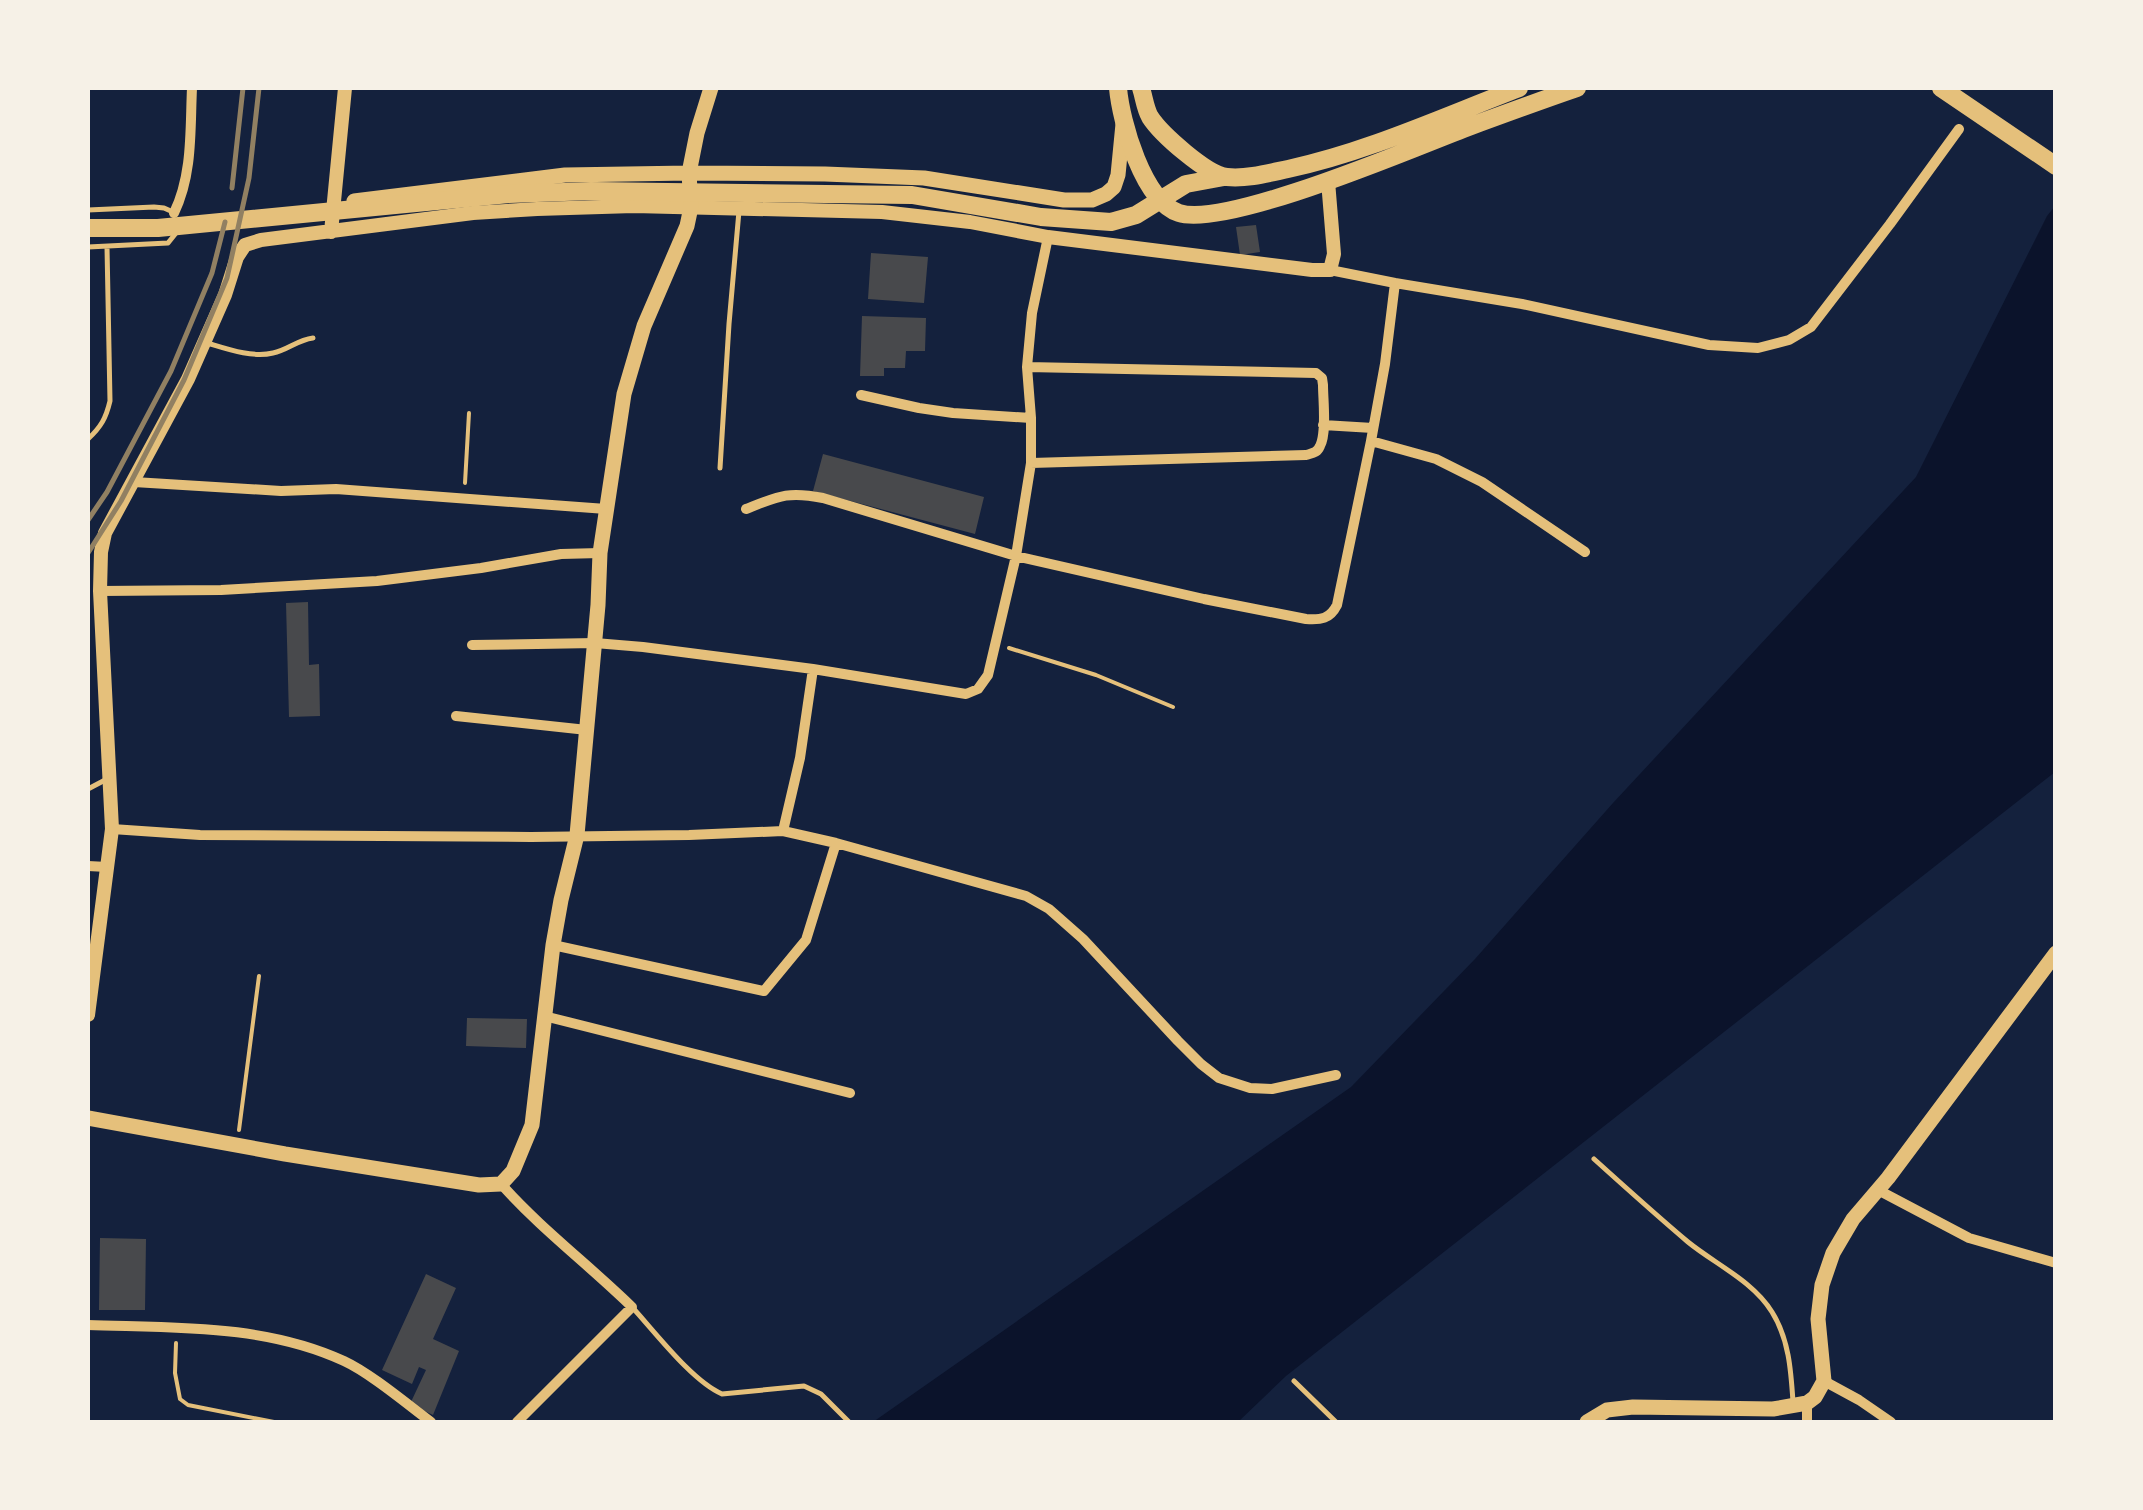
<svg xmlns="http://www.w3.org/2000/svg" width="2143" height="1510" viewBox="0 0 2143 1510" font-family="'Noto Sans',sans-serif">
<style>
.water{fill:#0b132b}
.building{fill:#48494c}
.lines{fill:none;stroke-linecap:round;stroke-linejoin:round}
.path{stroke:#e5c07b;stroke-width:4}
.service{stroke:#e5c07b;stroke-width:5}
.minor{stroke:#e5c07b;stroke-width:10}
.tertiary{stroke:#e5c07b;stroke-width:14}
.secondary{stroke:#e5c07b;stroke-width:15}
.primary{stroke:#e5c07b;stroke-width:18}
.rail{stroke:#918062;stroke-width:5}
</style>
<rect width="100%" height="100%" fill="#14213d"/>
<path class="water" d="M 2055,206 L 2055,772 L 1286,1376 L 1238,1422 L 873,1422 L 1351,1087 L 1475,959 L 1613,803 L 1916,477 L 2047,216 Z"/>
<path class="building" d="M 1256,225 L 1260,252 L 1240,255 L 1236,227 Z
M 871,253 L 928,257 L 924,303 L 868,299 Z
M 862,316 L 926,318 L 925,351 L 906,351 L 905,368 L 884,368 L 884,376 L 860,376 Z
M 823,454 L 984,497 L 975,534 L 813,491 Z
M 308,602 L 309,665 L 319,664 L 320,716 L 289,717 L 286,603 Z
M 467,1018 L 527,1019 L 526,1048 L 466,1046 Z
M 100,1238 L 146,1239 L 145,1310 L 99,1310 Z
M 426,1274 L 456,1288 L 433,1339 L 459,1351 L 433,1415 L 410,1404 L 426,1370 L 419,1367 L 412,1384 L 382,1370 Z"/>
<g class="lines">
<path class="path" d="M 465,483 L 469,413
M 1009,648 L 1096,675 L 1173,707
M 239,1130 L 259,976
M 176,1343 L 175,1373 L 180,1399 L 188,1405 L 274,1422"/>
<path class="service" d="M 88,210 L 154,207 L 164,208 L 173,212
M 88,247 L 168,243 L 176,233
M 207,343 C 227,349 252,358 273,353 C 288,350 297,340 313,338
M 88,439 C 101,427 106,418 110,401 L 107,247
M 720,468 L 729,324 L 739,211
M 88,789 L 107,779
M 1594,1159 C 1625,1187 1656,1215 1688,1242 C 1715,1264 1753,1281 1772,1312 C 1789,1339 1791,1371 1793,1402
M 632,1307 C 655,1332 692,1381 722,1394 L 804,1386 L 821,1394 L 849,1422
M 1294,1381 L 1336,1422"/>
<path class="minor" d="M 174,213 C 193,174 190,129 192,88
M 1048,237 L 1032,313 L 1027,367 L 1031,418 L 1031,463 L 1016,556 L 1204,599 L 1306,619 C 1321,620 1330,619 1337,605 L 1371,441 L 1436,459 L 1482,482 L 1585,552
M 1330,270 L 1395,283
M 1027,367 L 1316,373 L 1322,378 L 1323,385 C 1323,400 1327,433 1320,446 C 1317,453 1313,453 1306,455 L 1031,463
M 861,395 L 919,408 L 953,413 L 1031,418
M 1323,425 L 1373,428
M 1371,441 L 1385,364 L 1395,283 L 1522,304 L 1709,345 L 1758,348 L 1789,340 L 1811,327 L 1890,224 L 1959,129
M 134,482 L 281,491 L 336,489 L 606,509
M 100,591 L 221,590 L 377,581 L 481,568 L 561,554 L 600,553
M 472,645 L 595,643 L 643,647 L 813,669 L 966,694 L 978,689 L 988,675 L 1016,556 L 823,498 C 788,491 779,496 746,509
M 813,669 L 800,758 L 783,831 L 836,843 L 1026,896 L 1049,909 L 1083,939 L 1178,1041 L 1201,1064 L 1219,1078 L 1250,1088 L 1272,1089 L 1336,1075
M 456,716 L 587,730
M 112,829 L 200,835 L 531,837 L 689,835 L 783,831
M 88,866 L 107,867
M 553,945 L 764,991 L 806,940 L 836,843
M 544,1016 L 850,1093
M 501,1184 C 541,1229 589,1265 632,1307 L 517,1422
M 1878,1190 L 1969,1238 L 2056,1263
M 88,1325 C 174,1328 264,1324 344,1361 C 370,1373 407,1404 431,1422
M 1824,1381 L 1859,1400 L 1891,1422
M 1807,1403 L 1807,1422"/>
<path class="tertiary" d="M 331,232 L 345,88
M 88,1015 L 112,829 L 100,591 L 101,552 L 105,533 L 188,379 L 225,295 L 237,257 L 245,245 L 261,240 L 473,213 L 537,209 L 634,206 L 882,212 L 970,222 L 1048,237 L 1312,270 L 1330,270 L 1334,254 L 1328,181"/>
<path class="secondary" d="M 354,201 L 565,175 L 689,173 L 825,174 L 924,178 L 1064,200 L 1092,200 L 1106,194 L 1114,187 L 1118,175 L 1123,124
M 88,1118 L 285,1154 L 479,1185 L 501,1184 L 513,1171 L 532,1125 L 553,945 L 561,900 L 577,835 L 598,605 L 600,553 L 624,394 L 644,326 L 687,226 L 691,207 L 689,173 L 697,133 L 711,88
M 1587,1422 L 1607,1410 L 1633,1407 L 1773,1409 L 1807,1403 L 1815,1397 L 1824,1381 L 1818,1319 L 1822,1285 L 1833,1253 L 1853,1219 L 1888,1178 L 2056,953"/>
<path class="primary" d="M 1118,88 C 1121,122 1143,201 1179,213 C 1226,228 1411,149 1463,129 C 1501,115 1539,101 1577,88
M 1141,88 C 1144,97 1145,108 1150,117 C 1161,134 1207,175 1227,177 C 1247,179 1269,173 1288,169 C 1367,152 1443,117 1519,88
M 1941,88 L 2056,166
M 88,228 L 158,228 L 509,194 L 591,191 L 912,195 L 1041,217 L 1111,222 L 1136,215 L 1186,184 L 1224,177"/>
<path class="rail" d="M 232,188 L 243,88
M 88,520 L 107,492 L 171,371 L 212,273 L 225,222
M 88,553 L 121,501 L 184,380 L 227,278 L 249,178 L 259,88"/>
</g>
<rect width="2143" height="1510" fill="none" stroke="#f6f1e7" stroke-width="180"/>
</svg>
